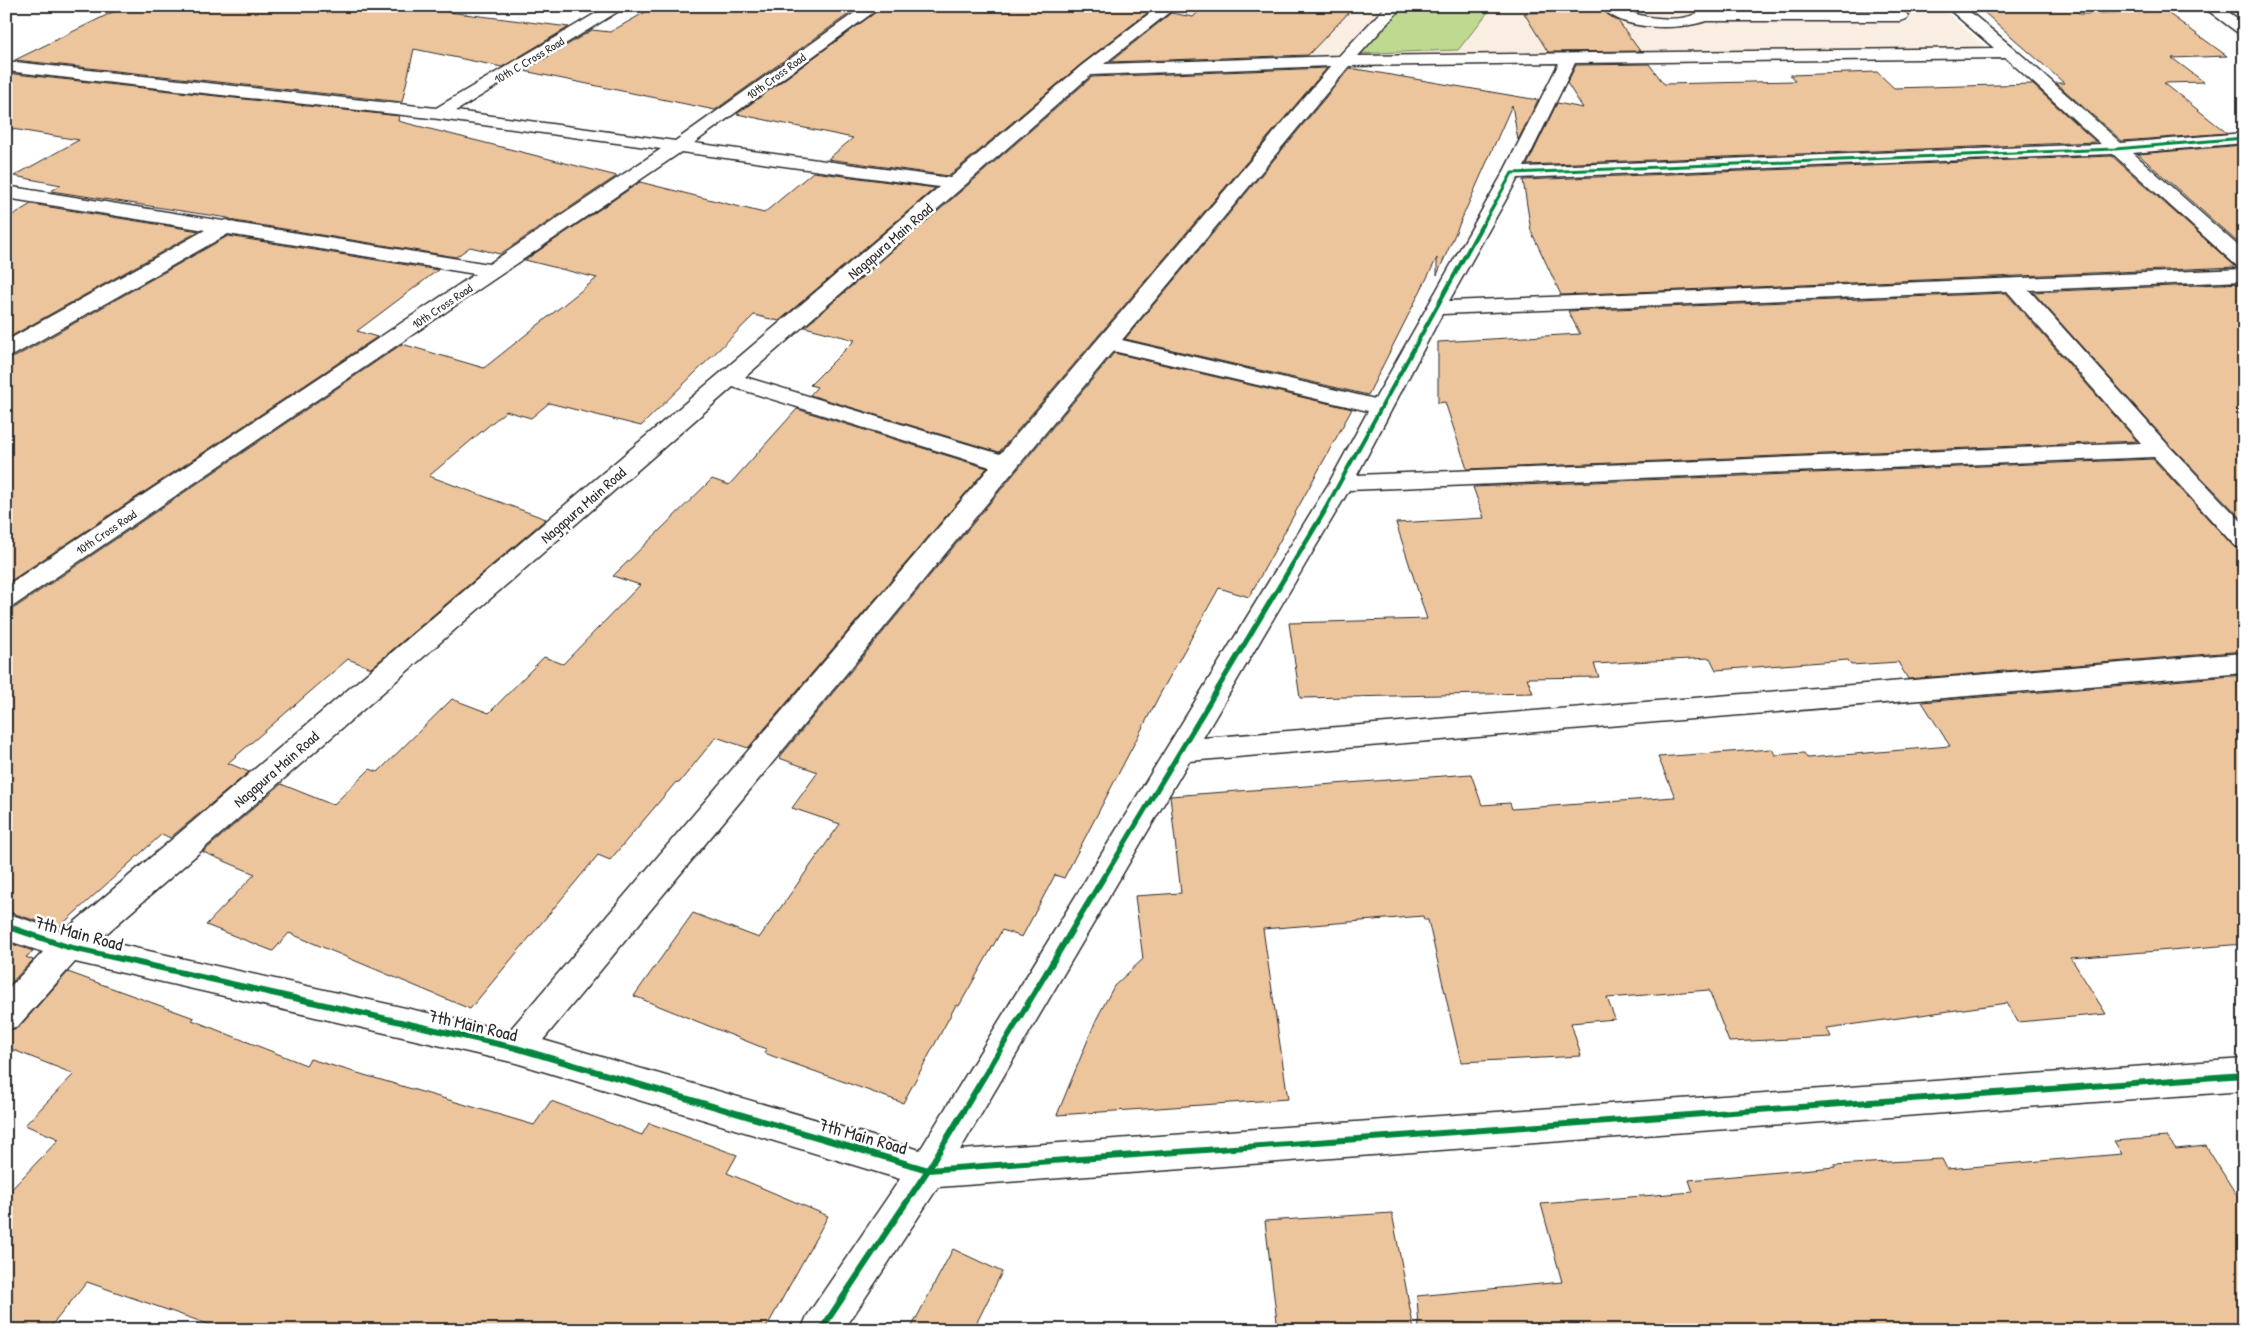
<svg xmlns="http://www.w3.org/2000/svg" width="2250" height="1336" viewBox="0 0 2250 1336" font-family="'Patrick Hand',sans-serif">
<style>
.built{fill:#faeee2}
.green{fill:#bed990;stroke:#74825e}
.building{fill:#edc59d;stroke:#2b2b2b}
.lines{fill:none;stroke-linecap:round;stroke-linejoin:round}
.minor-casing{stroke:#2b2b2b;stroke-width:3}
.major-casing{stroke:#2b2b2b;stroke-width:3}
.minor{fill:#fff;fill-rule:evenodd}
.major{fill:#fff;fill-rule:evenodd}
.cycleway-far3-casing{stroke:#fff;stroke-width:5}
.cycleway-far2-casing{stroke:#fff;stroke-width:6}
.cycleway-far1-casing{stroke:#fff;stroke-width:8}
.cycleway-casing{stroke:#fff;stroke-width:9}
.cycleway-far3{stroke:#00873e;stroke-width:3}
.cycleway-far2{stroke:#00873e;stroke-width:4}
.cycleway-far1{stroke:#00873e;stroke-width:5}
.cycleway{stroke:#00873e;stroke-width:6}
.labels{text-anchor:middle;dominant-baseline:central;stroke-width:5;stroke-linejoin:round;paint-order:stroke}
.far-street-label{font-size:12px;fill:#2b2b2b;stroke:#fff}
.street-label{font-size:15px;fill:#2b2b2b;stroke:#fff}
.near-street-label{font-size:18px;fill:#2b2b2b;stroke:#fff}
</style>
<rect width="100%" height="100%" fill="#fff"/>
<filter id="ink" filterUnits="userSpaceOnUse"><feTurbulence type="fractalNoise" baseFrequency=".02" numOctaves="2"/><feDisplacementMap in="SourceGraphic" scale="10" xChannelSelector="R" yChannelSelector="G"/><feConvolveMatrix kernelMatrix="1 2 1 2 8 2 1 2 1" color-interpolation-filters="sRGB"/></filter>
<g filter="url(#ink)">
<path class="built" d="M 1188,6 L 1940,6 L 1986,47 L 1463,53 L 1121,59 Z"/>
<path class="green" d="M 1389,6 L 1493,6 L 1458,50 L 1345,54 Z"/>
<path class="building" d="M 125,6 L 424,6 L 424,9 L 569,27 L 502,67 L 414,49 L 402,102 L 15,60 Z
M 656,6 L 860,6 L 715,110 L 524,71 L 592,30 L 610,32 Z
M 884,6 L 1127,6 L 1151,10 L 1080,65 L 949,176 L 828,159 L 853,138 L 737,114 Z
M 1205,6 L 1355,6 L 1308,55 L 1110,62 L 1171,13 L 1193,17 Z
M 1977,6 L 2071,6 L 2080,14 L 2165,11 L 2227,56 L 2172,58 L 2204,82 L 2164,83 L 2227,133 L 2122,141 L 2056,83 L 2064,83 Z
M 1603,11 L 1618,21 L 1640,51 L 1548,52 L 1524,13 Z
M 1649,64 L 1664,84 L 1795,81 L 1790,75 L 1877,72 L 1894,88 L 2032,84 L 2096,142 L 1527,165 L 1557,103 L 1583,108 L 1567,83 L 1576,65 Z
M 1327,68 L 999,452 L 810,395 L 817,387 L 810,385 L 855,340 L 805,327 L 1092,77 Z
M 1350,68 L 1538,100 L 1518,140 L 1512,105 L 1437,275 L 1437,258 L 1368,395 L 1125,339 Z
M 6,73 L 399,116 L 398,121 L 617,176 L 500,254 L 470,247 L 456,257 L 235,221 L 228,218 L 51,191 L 61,185 L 14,176 L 79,140 L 6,128 Z
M 2243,145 L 2244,248 L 2138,154 Z
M 2112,156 L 2236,267 L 1561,295 L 1531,231 L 1523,180 Z
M 813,172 L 935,188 L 779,321 L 754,315 L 641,426 L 549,403 L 531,418 L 506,411 L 429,476 L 546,519 L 371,668 L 348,659 L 228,763 L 249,772 L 170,838 L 162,834 L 58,928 L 6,911 L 6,610 L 16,607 L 402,344 L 484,368 L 597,278 L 525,260 L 640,182 L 764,213 Z
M 31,204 L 199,231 L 6,339 L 6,219 Z
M 228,236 L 438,270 L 357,331 L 377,337 L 6,584 L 6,358 L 15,357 Z
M 2244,283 L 2244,521 L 2169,444 L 2033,292 Z
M 2006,293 L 2137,441 L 1467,469 L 1445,402 L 1438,403 L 1438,342 L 1580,334 L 1568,311 Z
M 1114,353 L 1352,409 L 1249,597 L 1219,588 L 1159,696 L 1064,878 L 1055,875 L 1022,937 L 1002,930 L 959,1006 L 956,1005 L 903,1103 L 764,1053 L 766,1049 L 634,996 L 693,913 L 759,938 L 840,824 L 792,808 L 818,772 L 779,758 Z
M 797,409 L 987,468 L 748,748 L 716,737 L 679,783 L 676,782 L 610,860 L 598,855 L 470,1009 L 289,933 L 273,951 L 206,925 L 255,874 L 203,852 L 281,784 L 333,805 L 370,769 L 378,772 L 452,699 L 489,713 L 544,657 L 563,664 L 640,585 L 613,576 L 712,479 L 729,485 Z
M 2153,459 L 2234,547 L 2244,550 L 2244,651 L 1908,679 L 1898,662 L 1851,665 L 1848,660 L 1716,670 L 1710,658 L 1594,664 L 1599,677 L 1527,678 L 1533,693 L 1300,698 L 1289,623 L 1427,619 L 1396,523 L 1484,518 L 1473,487 Z
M 2244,675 L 2244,944 L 2071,958 L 2106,1014 L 2018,1022 L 2007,1003 L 1827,1028 L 1831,1037 L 1729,1042 L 1709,990 L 1607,998 L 1615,1019 L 1571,1023 L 1581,1056 L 1461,1062 L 1428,920 L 1424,920 L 1423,916 L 1263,929 L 1288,1099 L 1057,1115 L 1096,1020 L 1114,986 L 1143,959 L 1135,896 L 1181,893 L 1170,796 L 1471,774 L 1482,805 L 1510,803 L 1512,809 L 1675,797 L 1658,757 L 1772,749 L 1775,755 L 1804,753 L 1807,758 L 1950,746 L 1922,702 Z
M 6,942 L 33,951 L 26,957 L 33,960 L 6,988 Z
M 68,972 L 194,1018 L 192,1020 L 306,1065 L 310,1059 L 534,1125 L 551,1101 L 642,1135 L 649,1123 L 737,1155 L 727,1173 L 828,1216 L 765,1330 L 225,1330 L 87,1282 L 48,1330 L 6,1330 L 6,1195 L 59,1139 L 25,1125 L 74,1074 L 6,1047 L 6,1032 L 19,1027 Z
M 2167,1137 L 2176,1149 L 2206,1146 L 2244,1207 L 2244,1330 L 1419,1330 L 1417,1296 L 1562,1282 L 1541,1204 L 1693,1192 L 1689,1180 L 1835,1167 L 1834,1165 L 1942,1159 L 1947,1169 L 2122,1154 L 2114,1141 Z
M 1392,1213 L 1414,1330 L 1278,1330 L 1265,1221 Z
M 953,1249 L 1002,1272 L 973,1330 L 910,1330 Z"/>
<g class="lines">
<defs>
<path id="minor" d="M 608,6 L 627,6 L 456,111 L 675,141 L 864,6 L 882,6 L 694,143 L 950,178 L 1081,66 L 1159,6 L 1177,6 L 1104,64 L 1339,56 L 1386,6 L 1403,6 L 1358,56 L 1994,48 L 1945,6 L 1963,6 L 2016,50 L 2121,143 L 2244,133 L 2244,143 L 2133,153 L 2244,251 L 2244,268 L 2237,266 L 2113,154 L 1518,178 L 1449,301 L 2244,269 L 2244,281 L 2029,290 L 2168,445 L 2244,524 L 2244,548 L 2235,546 L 2154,457 L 1349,490 L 1203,738 L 2244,653 L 2244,673 L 1189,761 L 960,1150 L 2244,1059 L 2244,1091 L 938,1187 L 844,1330 L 801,1330 L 807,1316 L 900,1179 L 516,1063 L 75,962 L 18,1026 L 6,1030 L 6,991 L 43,952 L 6,940 L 6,913 L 63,932 L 939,187 L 681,152 L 15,605 L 6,608 L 6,586 L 475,274 L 228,234 L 14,355 L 6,356 L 6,341 L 205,230 L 6,198 L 6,186 L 223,221 L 227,220 L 235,223 L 489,264 L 661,149 L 439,119 L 6,71 L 6,61 L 436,108 ZM 2006,58 L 2101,144 L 1524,167 L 1575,63 ZM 1559,63 L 1503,173 L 1375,399 L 1122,340 L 1349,66 ZM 1331,66 L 1000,454 L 745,377 L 1091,75 ZM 2007,291 L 2141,443 L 1357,475 L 1442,314 ZM 1113,351 L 1368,411 L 1329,483 L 920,1150 L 543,1040 ZM 733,387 L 990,467 L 509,1031 L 99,940 Z
M 1601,6 C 1607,6 1612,6 1618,6 C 1623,7 1630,12 1636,14 C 1652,19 1695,24 1703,6 L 1719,6 L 1718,11 L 1900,11 L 1906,13 L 1908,16 L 1906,19 L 1900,21 L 1706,21 C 1680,30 1620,32 1601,6 Z"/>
<path id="major" d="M 2202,6 L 2220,6 L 2244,23 L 2244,35 L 2238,33 Z"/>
</defs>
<use href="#minor" class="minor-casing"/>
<use href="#major" class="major-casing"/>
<use href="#minor" class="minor"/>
<use href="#major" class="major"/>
<defs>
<path id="cycleway-far3" d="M 1482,226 L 1512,173 L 2115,149 L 2244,138"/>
<path id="cycleway-far2" d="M 1323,513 L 1482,225"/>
<path id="cycleway-far1" d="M 1105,876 L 1324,512"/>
<path id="cycleway" d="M 6,926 L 68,947 L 516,1048 L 928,1170 L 2244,1075
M 821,1330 L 928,1170 L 1105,875"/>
</defs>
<use href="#cycleway-far3" class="cycleway-far3-casing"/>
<use href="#cycleway-far2" class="cycleway-far2-casing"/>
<use href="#cycleway-far1" class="cycleway-far1-casing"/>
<use href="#cycleway" class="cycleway-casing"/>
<use href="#cycleway-far3" class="cycleway-far3"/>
<use href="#cycleway-far2" class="cycleway-far2"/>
<use href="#cycleway-far1" class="cycleway-far1"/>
<use href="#cycleway" class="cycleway"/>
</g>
</g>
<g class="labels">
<g class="far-street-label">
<text transform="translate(529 60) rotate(-31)">10th C Cross Road</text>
<text transform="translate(776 76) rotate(-36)">10th Cross Road</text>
<text transform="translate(442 306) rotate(-34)">10th Cross Road</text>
<text transform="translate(106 532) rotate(-34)">10th Cross Road</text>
</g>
<g class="street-label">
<text transform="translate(890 241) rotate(-41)">Nagapura Main Road</text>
<text transform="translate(583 505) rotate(-41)">Nagapura Main Road</text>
<text transform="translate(276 769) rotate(-41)">Nagapura Main Road</text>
</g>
<g class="near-street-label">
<text transform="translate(79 933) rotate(15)">7th Main Road</text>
<text transform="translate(473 1025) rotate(13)">7th Main Road</text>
<text transform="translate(863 1136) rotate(16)">7th Main Road</text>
</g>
</g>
<rect width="2250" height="1336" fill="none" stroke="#fff" stroke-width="25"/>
<rect x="12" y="12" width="2225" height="1311" fill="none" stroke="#2b2b2b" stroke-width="2" filter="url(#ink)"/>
</svg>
